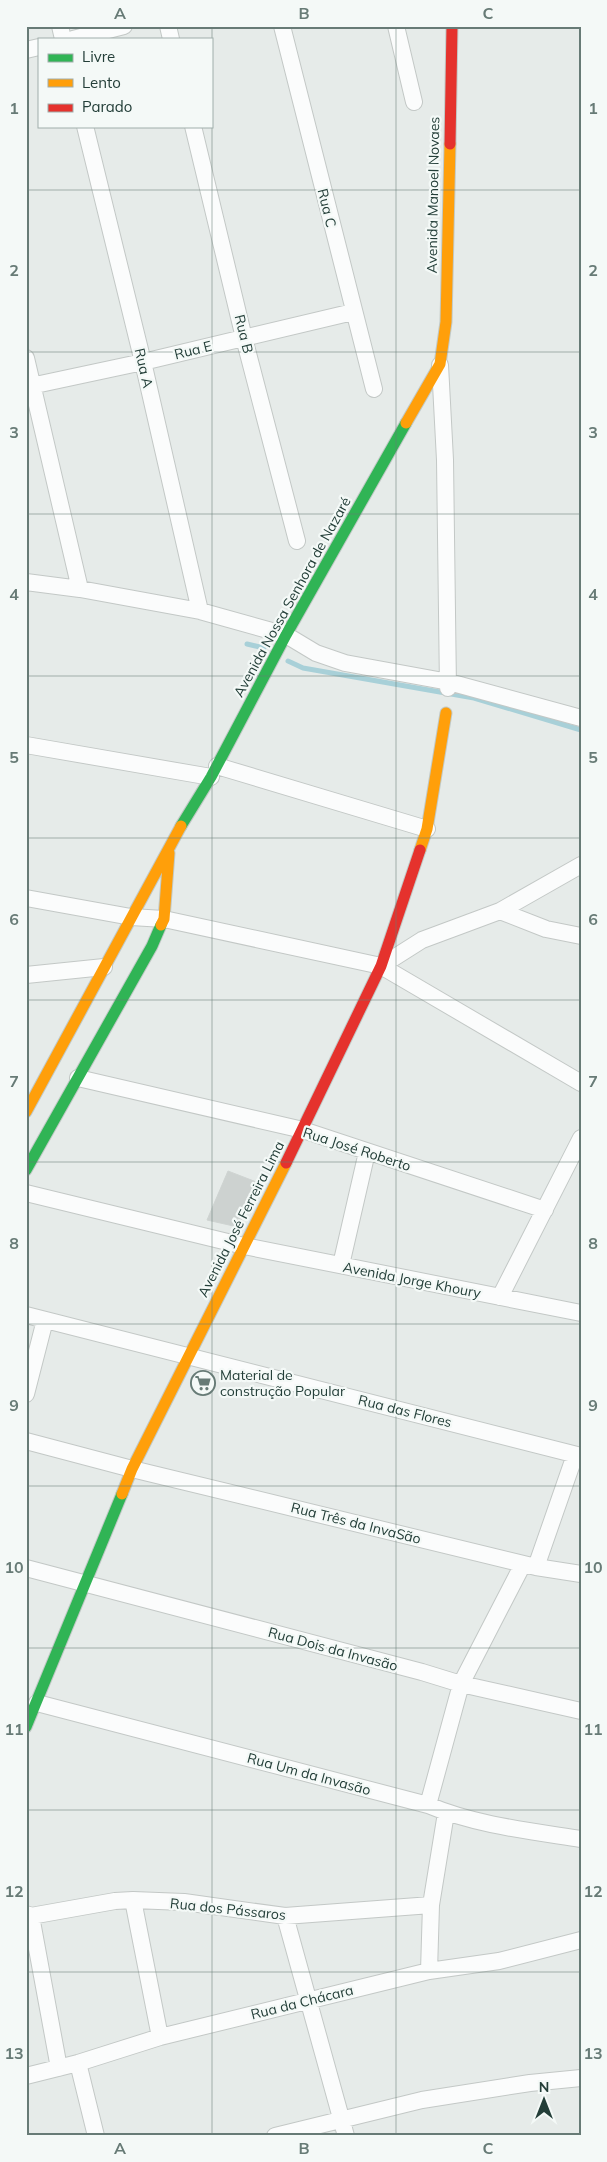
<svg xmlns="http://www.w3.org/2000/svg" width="607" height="2162" viewBox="0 0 607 2162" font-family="Mulish,sans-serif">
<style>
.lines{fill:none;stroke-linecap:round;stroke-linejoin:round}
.stream{stroke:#a8d0d8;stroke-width:5}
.building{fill:#cdd2d0;stroke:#cfd4d2}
.street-casing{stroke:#c3c8c6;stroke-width:18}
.fast-casing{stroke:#c1c9c6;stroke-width:13}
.slow-casing{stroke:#c1c9c6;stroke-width:13}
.jam-casing{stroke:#c1c9c6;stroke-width:13}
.street{stroke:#fbfcfc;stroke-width:16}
.fast{stroke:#30b455;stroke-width:11}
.slow{stroke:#ff9f0a;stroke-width:11}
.jam{stroke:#e5322d;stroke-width:11}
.grid{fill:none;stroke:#677b76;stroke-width:1;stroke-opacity:0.55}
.labels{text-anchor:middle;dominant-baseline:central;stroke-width:4.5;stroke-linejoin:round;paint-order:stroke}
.street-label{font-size:14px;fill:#233e38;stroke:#f4f9f7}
.poi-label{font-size:14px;fill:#233e38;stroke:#f4f9f7;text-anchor:start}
.neatline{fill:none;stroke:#677b76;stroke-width:2}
.grid-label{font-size:16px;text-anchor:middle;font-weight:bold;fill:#677b76}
</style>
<rect width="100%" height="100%" fill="#e6ebe9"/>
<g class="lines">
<path class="stream" d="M 247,644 L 264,648
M 288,661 L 303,668 L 474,698 L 581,730"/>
</g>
<path class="building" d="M 228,1171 L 259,1183 L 238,1227 L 207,1220 Z"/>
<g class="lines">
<defs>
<path id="street" d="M 60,26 L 63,39
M 168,26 L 171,39
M 282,26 L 374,389
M 396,26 L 414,102
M 73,39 L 124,26
M 26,50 L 39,47
M 85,126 L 143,362 L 200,611
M 193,126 L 244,338 L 297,541
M 26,358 L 80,589
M 440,365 L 445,460 L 448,688
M 26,387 L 143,362 L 353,312
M 26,582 L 80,589 L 200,611 L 286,635 L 316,653 L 345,663 L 449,682 L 581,718
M 26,745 L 211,777
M 217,766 L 427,829
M 26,898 L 131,917 L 164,919 L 381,966 L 581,1083
M 500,911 L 546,929 L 581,936
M 381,966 L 422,940 L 500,911 L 581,865
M 26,975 L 104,967
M 78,1078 L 303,1130 L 545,1210
M 26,1193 L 244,1246 L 581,1313
M 341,1265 L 367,1152
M 500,1297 L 581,1138
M 26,1315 L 581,1456
M 26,1394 L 45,1320
M 26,1441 L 132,1469 L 536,1567 L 581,1574
M 536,1567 L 575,1455
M 26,1568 L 422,1672 L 461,1684 L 581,1711
M 37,1703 L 428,1805 C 475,1825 530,1831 581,1839
M 428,1805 L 461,1684 L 523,1564
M 133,1900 L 160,2037
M 26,1914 L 31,1916 L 115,1901 L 133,1900 L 184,1902 L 285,1916 L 431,1905
M 31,1916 L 59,2068
M 285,1916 L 346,2136
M 429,1971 L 431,1905 L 446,1813
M 78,2063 L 96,2136
M 26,2076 L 78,2063 L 160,2037 L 429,1971 L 499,1961 L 581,1940
M 275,2136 L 422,2100 L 530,2083 L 581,2078"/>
<path id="fast" d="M 181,826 L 211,777 L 286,635 L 406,423
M 26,1170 L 152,946 L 161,925
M 26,1727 L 122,1494"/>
<path id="slow" d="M 406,423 L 440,364 L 446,322 L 450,144
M 420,850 L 427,829 L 446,713
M 161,925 L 164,919 L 169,853
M 26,1112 L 181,826
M 122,1494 L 132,1469 L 286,1163"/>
<path id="jam" d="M 450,144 L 452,26
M 286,1163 L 381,966 L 420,850"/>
</defs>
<use href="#street" class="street-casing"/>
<use href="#fast" class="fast-casing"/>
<use href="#slow" class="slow-casing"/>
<use href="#jam" class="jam-casing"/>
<use href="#street" class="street"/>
<use href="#fast" class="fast"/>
<use href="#slow" class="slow"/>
<use href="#jam" class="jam"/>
</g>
<path class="grid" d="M 212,26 L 212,2136M 396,26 L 396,2136M 26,190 L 581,190M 26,352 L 581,352M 26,514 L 581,514M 26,676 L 581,676M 26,838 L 581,838M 26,1000 L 581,1000M 26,1162 L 581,1162M 26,1324 L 581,1324M 26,1486 L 581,1486M 26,1648 L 581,1648M 26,1810 L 581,1810M 26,1972 L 581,1972"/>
<defs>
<symbol id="supermarket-ring" viewBox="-11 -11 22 22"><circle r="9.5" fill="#f4f9f7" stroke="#677b76" stroke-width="1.5"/><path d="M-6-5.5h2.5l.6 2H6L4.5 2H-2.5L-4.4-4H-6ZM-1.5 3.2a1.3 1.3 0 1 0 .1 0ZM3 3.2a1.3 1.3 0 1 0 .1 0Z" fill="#677b76"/></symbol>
</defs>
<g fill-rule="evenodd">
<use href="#supermarket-ring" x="189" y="1369" width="28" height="28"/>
</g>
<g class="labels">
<g class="street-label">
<text transform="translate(433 195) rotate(-89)">Avenida Manoel Novaes</text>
<text transform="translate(327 208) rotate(76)">Rua C</text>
<text transform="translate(244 334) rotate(76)">Rua B</text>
<text transform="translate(193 350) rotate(-14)">Rua E</text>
<text transform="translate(144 368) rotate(77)">Rua A</text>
<text transform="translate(292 597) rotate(-61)">Avenida Nossa Senhora de Nazaré</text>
<text transform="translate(357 1149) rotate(18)">Rua José Roberto</text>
<text transform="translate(241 1219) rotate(-63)">Avenida José Ferreira Lima</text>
<text transform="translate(412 1280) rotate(11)">Avenida Jorge Khoury</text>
<text transform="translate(405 1411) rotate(14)">Rua das Flores</text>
<text transform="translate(356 1523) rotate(14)">Rua Três da InvaSão</text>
<text transform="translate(333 1649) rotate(15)">Rua Dois da Invasão</text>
<text transform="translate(309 1774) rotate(15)">Rua Um da Invasão</text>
<text transform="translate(228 1909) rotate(6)">Rua dos Pássaros</text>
<text transform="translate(302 2002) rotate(-14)">Rua da Chácara</text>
</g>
<g class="poi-label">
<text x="220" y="1375">Material de<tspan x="220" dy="16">construção Popular</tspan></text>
</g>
</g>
<rect width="607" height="2162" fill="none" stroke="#f4f9f7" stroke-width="55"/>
<rect x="38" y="38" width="175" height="90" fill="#f4f9f7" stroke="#a0aeab"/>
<rect x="48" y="54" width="25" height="8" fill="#30b455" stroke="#a0aeab"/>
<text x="82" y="62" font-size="15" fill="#233e38">Livre</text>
<rect x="48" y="79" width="25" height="8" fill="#ff9f0a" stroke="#a0aeab"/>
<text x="82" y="88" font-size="15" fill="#233e38">Lento</text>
<rect x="48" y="104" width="25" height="8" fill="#e5322d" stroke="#a0aeab"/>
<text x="82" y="112" font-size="15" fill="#233e38">Parado</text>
<g transform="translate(544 2100)" stroke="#f4f9f7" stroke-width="4" paint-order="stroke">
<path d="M0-4L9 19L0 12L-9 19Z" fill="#233e38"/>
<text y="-8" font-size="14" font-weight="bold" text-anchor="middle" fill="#233e38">N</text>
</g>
<rect x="28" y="28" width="552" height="2106" class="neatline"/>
<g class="grid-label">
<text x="120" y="19">A</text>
<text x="304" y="19">B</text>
<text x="488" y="19">C</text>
<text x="14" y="114">1</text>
<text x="593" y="114">1</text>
<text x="14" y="276">2</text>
<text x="593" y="276">2</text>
<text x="14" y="438">3</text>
<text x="593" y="438">3</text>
<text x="14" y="600">4</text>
<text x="593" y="600">4</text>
<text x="14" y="763">5</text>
<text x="593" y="763">5</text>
<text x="14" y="925">6</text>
<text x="593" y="925">6</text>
<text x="14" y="1087">7</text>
<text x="593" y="1087">7</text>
<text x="14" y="1249">8</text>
<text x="593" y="1249">8</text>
<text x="14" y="1411">9</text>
<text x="593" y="1411">9</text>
<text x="14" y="1573">10</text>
<text x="593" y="1573">10</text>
<text x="14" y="1735">11</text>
<text x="593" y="1735">11</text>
<text x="14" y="1897">12</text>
<text x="593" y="1897">12</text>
<text x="14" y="2059">13</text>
<text x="593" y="2059">13</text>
<text x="120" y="2154">A</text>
<text x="304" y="2154">B</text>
<text x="488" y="2154">C</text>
</g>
</svg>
